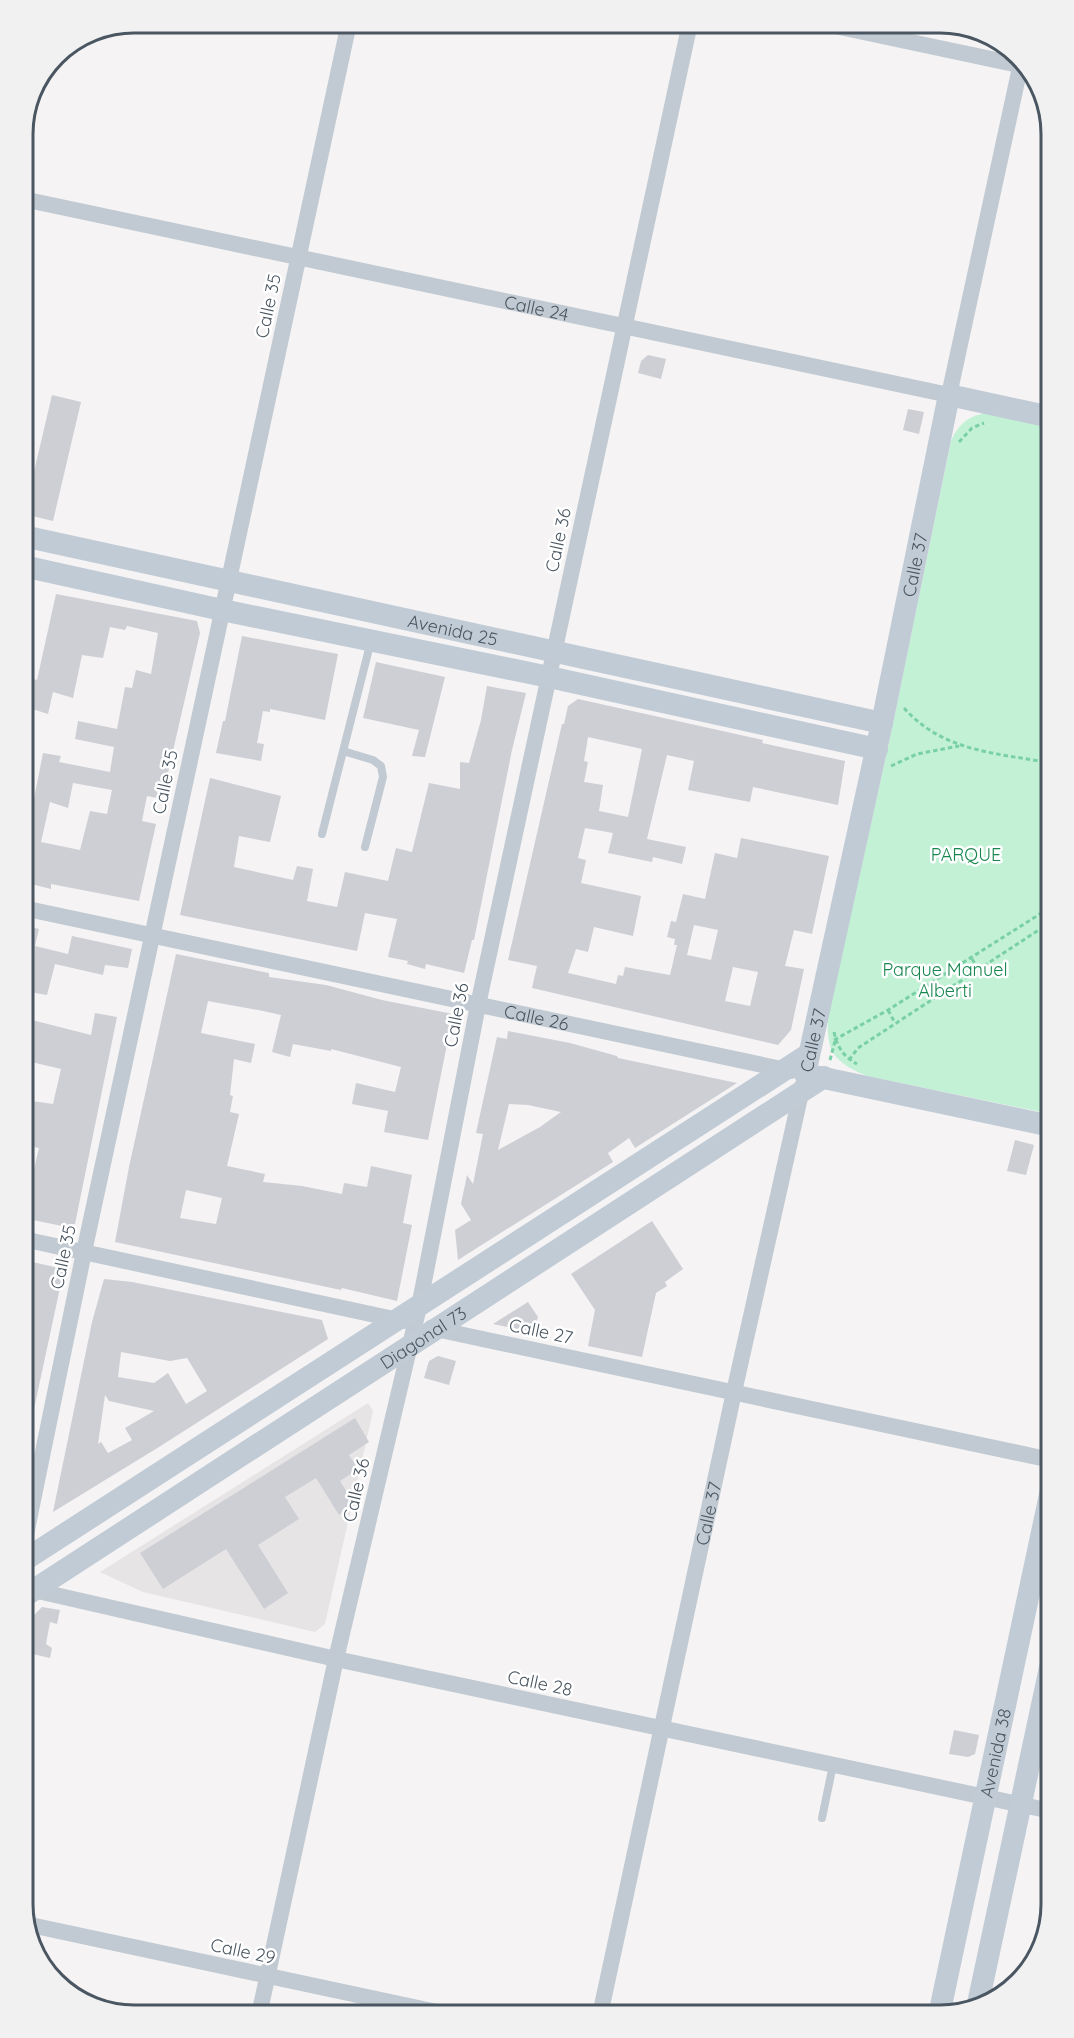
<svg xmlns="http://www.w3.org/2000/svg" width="1074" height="2038" viewBox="0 0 1074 2038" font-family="Quicksand,sans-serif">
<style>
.education{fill:#e6e4e5}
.green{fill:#c3f1d5}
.building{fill:#cdcfd5;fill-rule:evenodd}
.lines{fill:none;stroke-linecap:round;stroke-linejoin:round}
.path{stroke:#7ad0a6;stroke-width:3;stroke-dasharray:4.5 3;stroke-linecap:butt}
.lane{stroke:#c1cad2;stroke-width:8}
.street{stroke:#c1cad2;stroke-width:16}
.secondary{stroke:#c1cbd6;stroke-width:22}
.labels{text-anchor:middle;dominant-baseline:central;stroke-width:5;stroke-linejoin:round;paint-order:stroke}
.street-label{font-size:18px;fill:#4a5661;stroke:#fff}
.park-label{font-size:18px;fill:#17864f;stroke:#fff}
.rim{fill:none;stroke:#4a5661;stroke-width:3}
</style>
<rect width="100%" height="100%" fill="#f5f3f3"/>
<path class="education" d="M 368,1403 L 373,1411 L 325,1624 L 315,1632 L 143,1592 L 100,1572 Z"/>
<path class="green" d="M 985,413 L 1051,426 L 1051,1114 L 867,1076 C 835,1062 826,1054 828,1017 L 890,738 L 951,441 C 959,424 967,417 985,413 Z"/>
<path class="building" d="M 648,355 L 666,359 L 661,379 L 638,373 L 641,361 Z
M 52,395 L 81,402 L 53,521 L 24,514 Z
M 908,409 L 924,412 L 919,434 L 903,430 Z
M 56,594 L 197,621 L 200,633 L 162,799 L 147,796 L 142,821 L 156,824 L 139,901 L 51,884 L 51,889 L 23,882 L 23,822 L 29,824 L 43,753 L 61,756 L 59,762 L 110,772 L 114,747 L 75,739 L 78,721 L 117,729 L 125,687 L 132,688 L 136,670 L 151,674 L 158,633 L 127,626 L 125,630 L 110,627 L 103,658 L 82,655 L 73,698 L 53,692 L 48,714 L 23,706 L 23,676 L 37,680 ZM 73,783 L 112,790 L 107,814 L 90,811 L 80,850 L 41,842 L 50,802 L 68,808 Z
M 242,636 L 338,654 L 325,720 L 270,709 L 270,712 L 263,711 L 257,743 L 264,744 L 261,761 L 216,753 L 223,721 L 225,721 Z
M 376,662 L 445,677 L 425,757 L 412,756 L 419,730 L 363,718 Z
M 487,686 L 526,693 L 512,750 L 474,940 L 472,940 L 464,973 L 426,964 L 425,969 L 407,964 L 408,961 L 388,957 L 397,919 L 365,913 L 357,951 L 180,915 L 210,778 L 281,796 L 270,842 L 239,836 L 234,867 L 293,880 L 297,866 L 313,869 L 307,901 L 337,907 L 345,872 L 388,881 L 396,848 L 412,852 L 429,783 L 460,789 L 460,762 L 469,763 L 481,720 Z
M 578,699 L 763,740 L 762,743 L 845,761 L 838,805 L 753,787 L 750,802 L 688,790 L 694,761 L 667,755 L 647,839 L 686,847 L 682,864 L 653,857 L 652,862 L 608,853 L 613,833 L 585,828 L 578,858 L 586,860 L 581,883 L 641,896 L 633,936 L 594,927 L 588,952 L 576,949 L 568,973 L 616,984 L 618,975 L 623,976 L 625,967 L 670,975 L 677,945 L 674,945 L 675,939 L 667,937 L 671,921 L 676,922 L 683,894 L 705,899 L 715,853 L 737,858 L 741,838 L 829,856 L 812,934 L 794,930 L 785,966 L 804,969 L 791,1030 L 778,1045 L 532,988 L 537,966 L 508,960 L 562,724 L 564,724 L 568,706 ZM 588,737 L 642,749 L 628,817 L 599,811 L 603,785 L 584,782 L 588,762 L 584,761 ZM 694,925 L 718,930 L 711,960 L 687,955 ZM 733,967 L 758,972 L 750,1006 L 725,1001 Z
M 23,925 L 39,929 L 35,946 L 68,954 L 72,936 L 132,949 L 128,968 L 105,965 L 103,975 L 55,964 L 47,995 L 29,992 L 33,977 L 23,975 Z
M 176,954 L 269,973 L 269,977 L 326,985 L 382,1000 L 453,1014 L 428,1140 L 384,1132 L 388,1111 L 352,1104 L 356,1083 L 395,1092 L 401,1067 L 331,1049 L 331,1051 L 293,1044 L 290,1057 L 272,1052 L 281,1015 L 263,1011 L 208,1001 L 201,1033 L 255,1044 L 251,1063 L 234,1059 L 230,1095 L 233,1096 L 230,1112 L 239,1114 L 227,1166 L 265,1174 L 263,1182 L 302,1186 L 342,1194 L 344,1183 L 367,1187 L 371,1166 L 412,1175 L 403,1223 L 412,1225 L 397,1301 L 342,1288 L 341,1290 L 115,1242 L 129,1167 ZM 186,1190 L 222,1198 L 216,1224 L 180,1218 Z
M 95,1013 L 117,1017 L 75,1224 L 67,1227 L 23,1218 L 23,1179 L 31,1181 L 39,1148 L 23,1145 L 23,1109 L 25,1100 L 53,1104 L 61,1069 L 23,1060 L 23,1047 L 27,1048 L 32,1020 L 91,1035 Z
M 508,1031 L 570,1043 L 617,1056 L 618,1058 L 737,1083 L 635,1148 L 629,1138 L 608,1153 L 613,1162 L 458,1260 L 455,1230 L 471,1220 L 461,1204 L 467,1175 L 473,1184 L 483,1134 L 476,1133 L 497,1037 L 507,1039 ZM 509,1104 L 528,1105 L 561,1112 L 540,1127 L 498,1150 Z
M 1015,1140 L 1034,1145 L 1026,1175 L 1007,1171 Z
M 652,1221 L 683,1269 L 665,1282 L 667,1286 L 656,1293 L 642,1357 L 588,1346 L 595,1310 L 571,1274 Z
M 23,1260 L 64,1269 L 28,1437 L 23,1436 Z
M 104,1279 L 132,1282 L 322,1320 L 328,1339 L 159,1447 L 53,1512 L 92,1322 ZM 121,1352 L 170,1361 L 187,1358 L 207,1391 L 186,1404 L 168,1373 L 154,1383 L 118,1377 ZM 105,1395 L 109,1401 L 154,1411 L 125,1428 L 132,1440 L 108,1453 L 101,1442 L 98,1444 Z
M 528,1302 L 538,1317 L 533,1332 L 493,1324 Z
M 438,1356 L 456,1361 L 449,1385 L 424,1378 L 429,1361 Z
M 355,1418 L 369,1442 L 349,1455 L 358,1469 L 340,1481 L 355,1505 L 339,1515 L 316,1478 L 285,1497 L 299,1519 L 258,1545 L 288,1593 L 264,1609 L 226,1549 L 163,1589 L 140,1553 Z
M 42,1607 L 60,1610 L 57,1624 L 50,1622 L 46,1644 L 52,1648 L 50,1658 L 24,1652 L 33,1616 Z
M 954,1730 L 979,1735 L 975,1754 L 968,1757 L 949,1754 Z"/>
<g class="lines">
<path class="path" d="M 959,442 L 972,428 L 984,423
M 904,708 C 943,752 997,753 1051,763
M 891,766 L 917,754 L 959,746
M 972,959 L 979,970
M 888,1010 L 895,1023
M 834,1032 C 837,1047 844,1057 857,1064
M 834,1040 L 888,1010 L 1051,907
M 830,1060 L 835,1041
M 849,1060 L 858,1048 L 1051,922"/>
<path class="lane" d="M 343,751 L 373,760 L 381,766 L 383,777 L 365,847
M 322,834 L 371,641
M 822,1818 L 833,1765"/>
<g class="street">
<path d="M 821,23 L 1024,66"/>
<path id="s1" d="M 23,199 L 949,395 L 1021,63"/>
<path id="s2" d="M 23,908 L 791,1071"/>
<path d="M 23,1239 L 403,1321"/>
<path d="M 431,1328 L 1051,1460"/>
<path d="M 23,1549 L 84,1252 L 349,23"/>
<path d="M 29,1589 L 336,1659 L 1051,1811"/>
<path d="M 26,1924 L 451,2015"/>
<path d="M 259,2015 L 336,1659 L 419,1307 L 478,1005 L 690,23"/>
<path id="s3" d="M 600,2015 L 734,1392 L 803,1084"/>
</g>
<g class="secondary">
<path id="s4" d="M 23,536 L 882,723"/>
<path d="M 23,566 L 222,610 L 549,677 L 877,749"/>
<path id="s5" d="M 1051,1126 L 805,1074 L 882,723 L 949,395 L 1051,417"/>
<path d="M 23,1561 L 809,1054"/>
<path id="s6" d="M 23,1597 L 824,1077"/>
<path d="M 977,2008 L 1051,1663"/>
<path id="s7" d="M 939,2015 L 1051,1490"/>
</g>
</g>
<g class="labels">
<g class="street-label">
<text transform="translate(268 306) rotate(-78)">Calle 35</text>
<text stroke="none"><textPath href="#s1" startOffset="525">Calle 24</textPath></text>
<text transform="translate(558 540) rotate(-78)">Calle 36</text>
<text stroke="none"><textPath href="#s5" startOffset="772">Calle 37</textPath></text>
<text stroke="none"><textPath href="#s4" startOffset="440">Avenida 25</textPath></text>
<text transform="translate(165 782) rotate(-78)">Calle 35</text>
<text transform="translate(456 1015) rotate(-79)">Calle 36</text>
<text stroke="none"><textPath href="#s2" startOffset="525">Calle 26</textPath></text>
<text stroke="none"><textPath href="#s5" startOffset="286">Calle 37</textPath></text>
<text transform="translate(63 1257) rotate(-78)">Calle 35</text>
<text transform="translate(541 1331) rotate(12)">Calle 27</text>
<text stroke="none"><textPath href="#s6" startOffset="477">Diagonal 73</textPath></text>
<text transform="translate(356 1490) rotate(-77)">Calle 36</text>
<text stroke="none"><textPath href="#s3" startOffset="513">Calle 37</textPath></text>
<text transform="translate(540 1683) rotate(12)">Calle 28</text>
<text stroke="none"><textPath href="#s7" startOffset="268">Avenida 38</textPath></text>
<text transform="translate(243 1951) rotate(12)">Calle 29</text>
</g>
<g class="park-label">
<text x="966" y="854">PARQUE</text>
<text x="945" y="969">Parque Manuel<tspan x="945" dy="21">Alberti</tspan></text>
</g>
</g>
<path d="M0 0H1074V2038H0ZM134 33H940A101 101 0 0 1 1041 134V1904A101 101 0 0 1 940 2005H134A101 101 0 0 1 33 1904V134A101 101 0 0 1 134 33Z" fill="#f1f1f2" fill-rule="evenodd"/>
<path class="rim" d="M134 33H940A101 101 0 0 1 1041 134V1904A101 101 0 0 1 940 2005H134A101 101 0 0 1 33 1904V134A101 101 0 0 1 134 33Z"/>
</svg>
